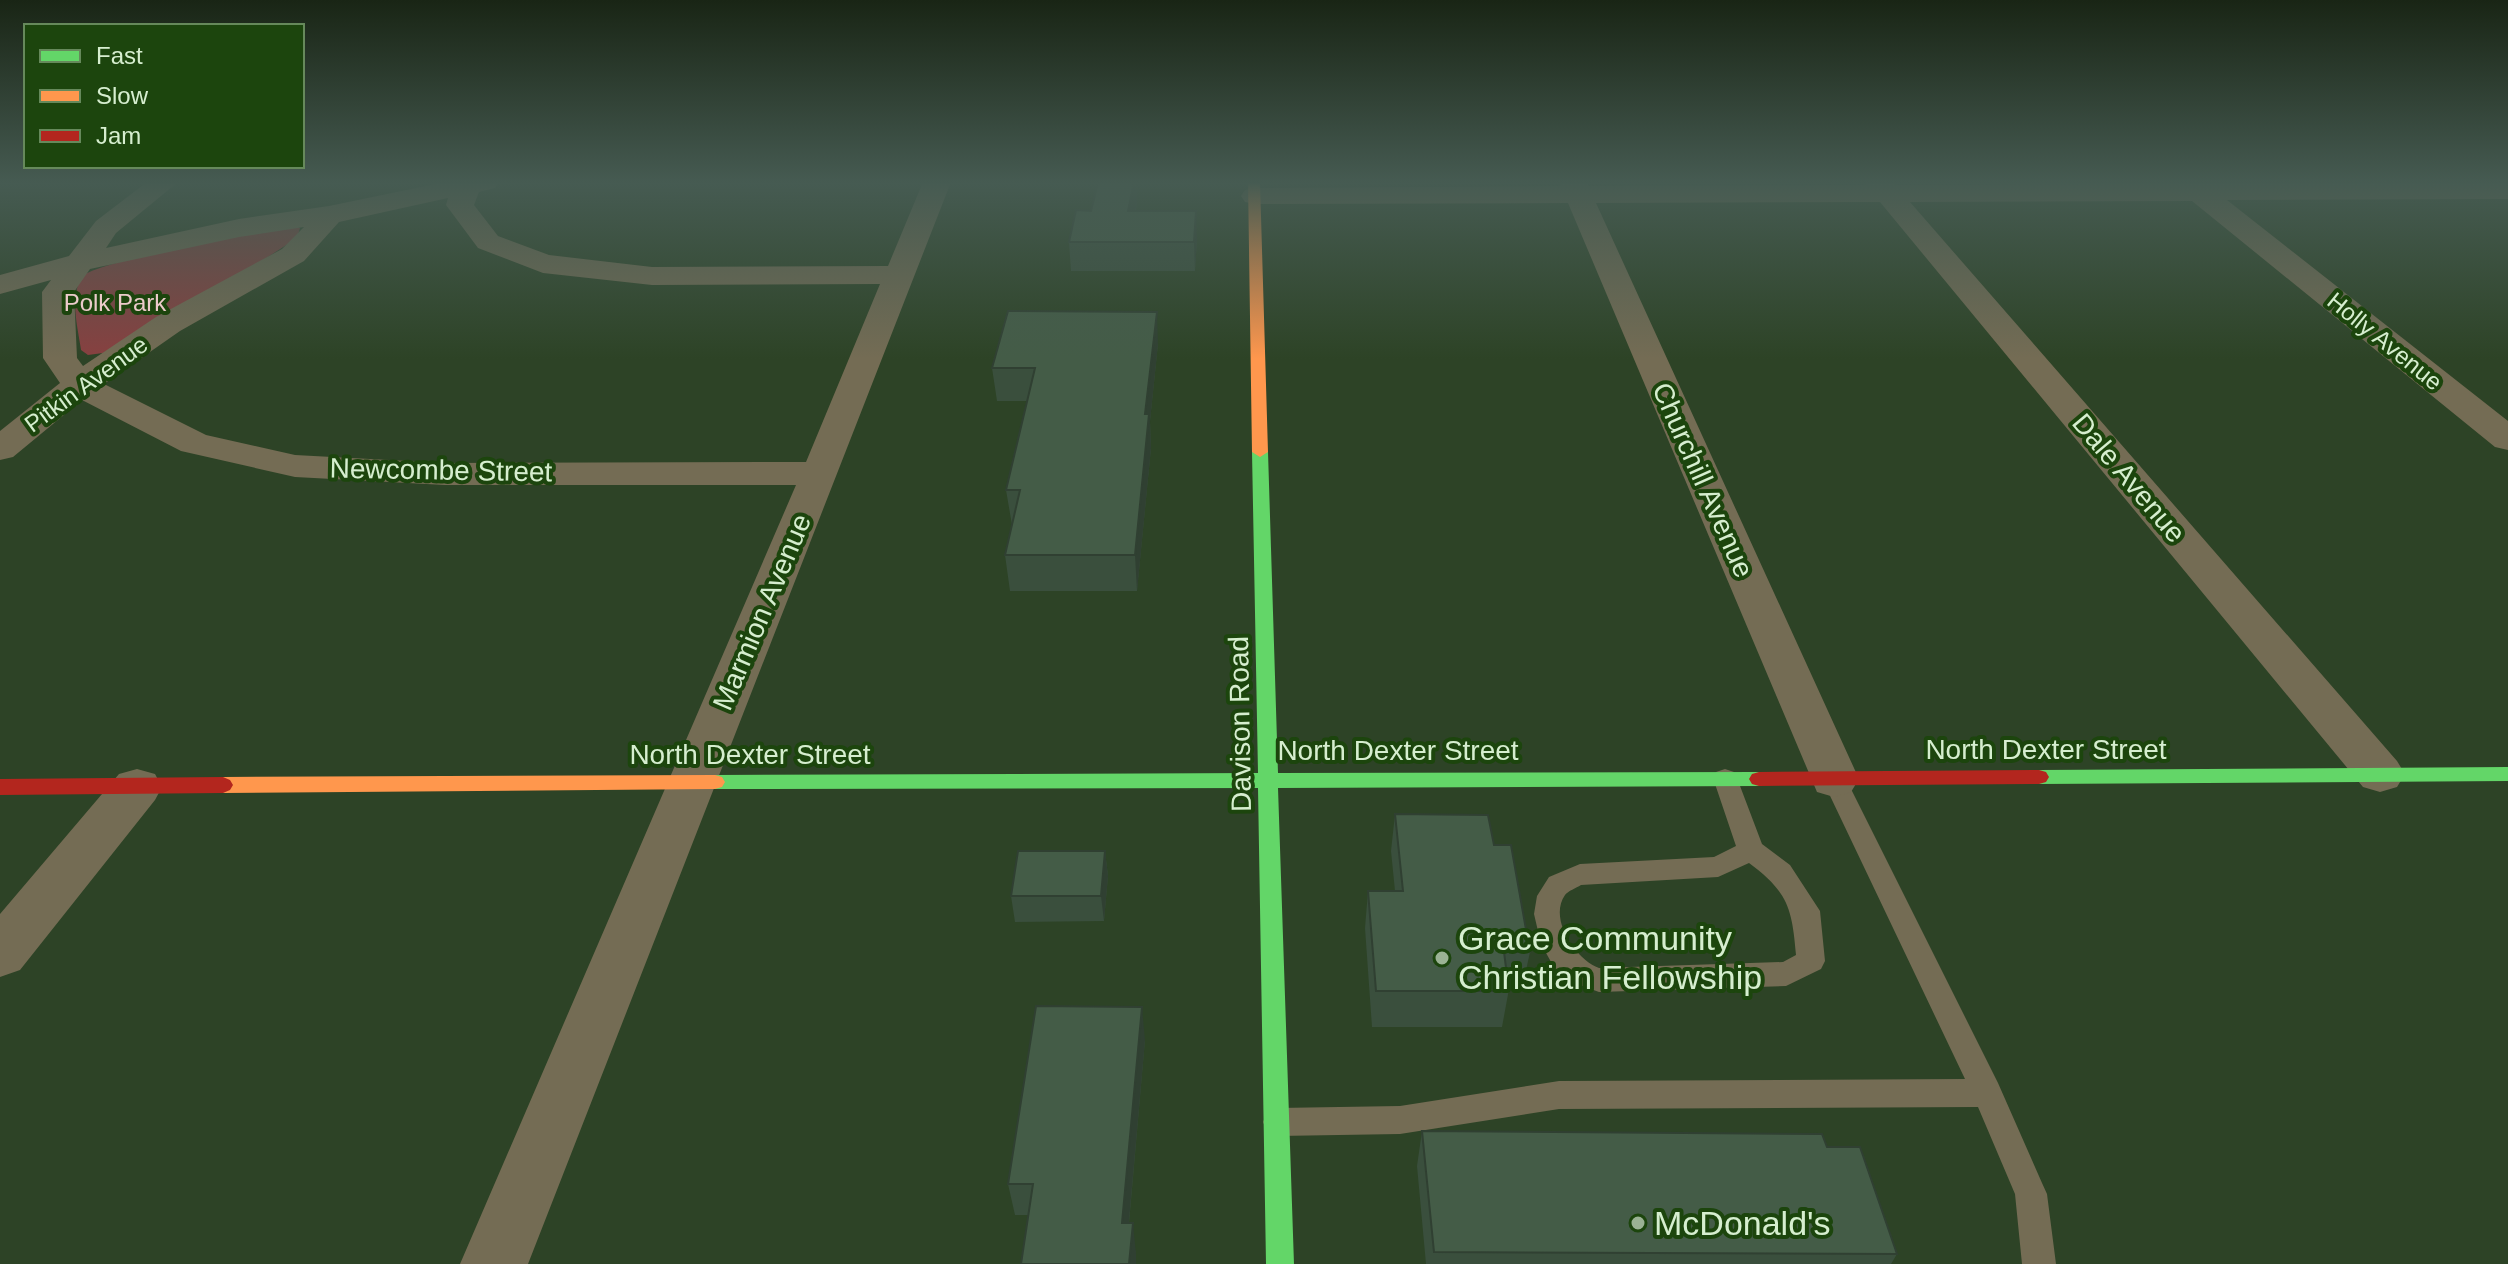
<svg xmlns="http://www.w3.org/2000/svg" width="2508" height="1264" viewBox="0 0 2508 1264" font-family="Arial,sans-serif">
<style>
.green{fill:#884040}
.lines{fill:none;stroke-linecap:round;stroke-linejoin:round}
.lane{fill:#746c54;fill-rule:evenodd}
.street{fill:#746c54;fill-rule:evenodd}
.fast{fill:#63d668;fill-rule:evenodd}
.slow{fill:#ff974d;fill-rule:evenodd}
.jam{fill:#b3261e;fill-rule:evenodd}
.wall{fill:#3a4f3d}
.shaded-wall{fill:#304032}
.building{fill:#445c47;stroke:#304032;stroke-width:2}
.poi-dot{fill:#9bb294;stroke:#1c450d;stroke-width:3}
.labels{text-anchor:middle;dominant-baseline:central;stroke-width:8;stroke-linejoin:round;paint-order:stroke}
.far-park-label{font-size:24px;fill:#eccbcb;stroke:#1c450d}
.far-street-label{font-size:24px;fill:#d6eecf;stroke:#1c450d}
.street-label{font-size:28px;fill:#d6eecf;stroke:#1c450d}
.near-poi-label{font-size:34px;fill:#d6eecf;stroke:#1c450d;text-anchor:start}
</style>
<rect width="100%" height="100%" fill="#2d4326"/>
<path class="green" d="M 286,227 L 300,228 L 297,238 L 254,266 L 103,353 L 88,355 L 81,350 C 78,328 69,297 82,277 C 92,262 257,233 286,227 Z"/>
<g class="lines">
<path class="lane" d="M 1725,769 L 1734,772 L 1737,778 L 1762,844 L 1790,865 L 1820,911 L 1825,961 L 1821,969 L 1786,986 L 1599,992 L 1566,980 L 1555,969 L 1541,944 L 1534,914 L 1537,896 L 1549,877 L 1580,864 L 1714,857 L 1736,846 L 1713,778 L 1716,772 ZM 1749,863 C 1788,892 1792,908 1796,955 L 1783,962 L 1599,968 C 1576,960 1548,919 1565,895 C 1568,891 1576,888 1581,885 L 1718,877 Z
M 1834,770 L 1843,773 L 1998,1083 L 2042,1183 L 2047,1194 L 2056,1264 L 2022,1264 L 2015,1194 L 1978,1107 L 1559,1109 L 1400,1134 L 1278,1136 L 1267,1132 L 1263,1122 L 1267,1112 L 1278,1108 L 1400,1106 L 1559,1081 L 1965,1079 L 1822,779 L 1825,773 Z"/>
<path class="street" d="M 147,182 L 178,182 L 116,233 L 106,248 L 239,219 L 329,206 L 445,182 L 499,182 L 495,188 L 479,192 L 474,205 L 498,236 L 549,255 L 652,267 L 888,266 L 923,182 L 951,182 L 528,1264 L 460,1264 L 796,485 L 445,485 L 295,477 L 181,451 L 82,400 L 13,457 L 0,460 L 0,431 L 60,383 L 43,358 L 42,292 L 51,280 L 0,294 L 0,275 L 69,256 L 96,221 ZM 448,198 L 446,205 L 478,248 L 543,273 L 652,285 L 880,284 L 806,462 L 445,463 L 295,455 L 206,435 L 104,384 L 180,331 L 304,261 L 339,222 ZM 304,227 L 282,249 L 156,317 L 83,366 L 77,358 L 74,292 L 90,269 L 239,237 Z
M 1559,182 L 1587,182 L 1589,186 L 1866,185 L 1864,182 L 1893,182 L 1895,185 L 2508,183 L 2508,199 L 2227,200 L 2508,421 L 2508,450 L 2495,447 L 2192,201 L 1910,202 L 2397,761 L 2405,774 L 2397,787 L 2380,792 L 2363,787 L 1880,202 L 1596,203 L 1859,779 L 1851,792 L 1834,797 L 1817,792 L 1568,203 L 1255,204 L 1245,202 L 1241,196 L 1245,190 L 1255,188 L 1561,186 Z
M 137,769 L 155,774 L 162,787 L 155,800 L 20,970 L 0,977 L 0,914 L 119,774 Z"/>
<path class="fast" d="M 1260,447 L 1268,452 L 1278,773 L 1759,772 L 1766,774 L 1769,779 L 1766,784 L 1759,786 L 1278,788 L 1294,1264 L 1266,1264 L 1258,788 L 715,789 L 708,787 L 705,782 L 708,777 L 715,775 L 1258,773 L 1252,452 Z
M 2508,767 L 2508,781 L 2039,784 L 2032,782 L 2029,777 L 2032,772 L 2039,770 Z"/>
<path class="slow" d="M 1248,182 L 1260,182 L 1268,452 L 1260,457 L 1252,452 Z
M 715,775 L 722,777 L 725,782 L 722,787 L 715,789 L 223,793 L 216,790 L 213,785 L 216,780 L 223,777 Z"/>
<path class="jam" d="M 2039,770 L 2046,772 L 2049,777 L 2046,782 L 2039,784 L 1759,786 L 1752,784 L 1749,779 L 1752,774 L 1759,772 Z
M 223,777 L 230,780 L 233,785 L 230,790 L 223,793 L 0,795 L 0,779 Z"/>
</g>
<path class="wall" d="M 1098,182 L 1136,182 L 1137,201 L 1136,211 L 1197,239 L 1195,271 L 1071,271 L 1069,242 L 1091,211 Z
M 1158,344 L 1150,421 L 1151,448 L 1137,591 L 1010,591 L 1005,555 L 1012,525 L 1006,490 L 1027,401 L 997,401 L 992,368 Z
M 1395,814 L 1494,845 L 1530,952 L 1522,989 L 1509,989 L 1502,1027 L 1372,1027 L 1365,928 L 1368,891 L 1395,891 L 1391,851 Z
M 1105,851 L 1108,876 L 1104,921 L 1015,922 L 1011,896 Z
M 1145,1040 L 1129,1223 L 1136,1254 L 1136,1264 L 1021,1264 L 1028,1215 L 1015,1215 L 1008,1184 Z
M 1422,1131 L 1827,1147 L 1897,1254 L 1891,1264 L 1426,1264 L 1417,1166 Z"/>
<path class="shaded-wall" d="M 1134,182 L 1136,182 L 1137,201 L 1130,239 L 1128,211 Z
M 1196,211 L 1197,239 L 1195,271 L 1194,242 Z
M 1157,312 L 1158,344 L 1150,421 L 1151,448 L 1137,591 L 1135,555 L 1145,414 Z
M 1105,851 L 1108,876 L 1104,921 L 1101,896 Z
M 1142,1007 L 1145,1040 L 1126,1254 L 1122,1223 Z
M 1133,1223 L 1136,1254 L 1136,1264 L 1129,1264 Z"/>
<path class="building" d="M 1098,182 L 1134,182 L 1128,211 L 1196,211 L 1194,242 L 1069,242 L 1076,210 L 1091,211 Z
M 1008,311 L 1157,312 L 1145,414 L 1149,414 L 1135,555 L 1005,555 L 1020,490 L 1006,490 L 1035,368 L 992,368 Z
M 1395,814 L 1488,815 L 1494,845 L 1511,845 L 1530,952 L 1504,952 L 1509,991 L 1376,991 L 1368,891 L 1403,891 Z
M 1018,851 L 1105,851 L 1101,896 L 1011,896 Z
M 1036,1006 L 1142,1007 L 1122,1223 L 1133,1223 L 1129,1264 L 1021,1264 L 1033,1184 L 1008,1184 Z
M 1422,1131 L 1822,1134 L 1827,1147 L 1860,1147 L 1897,1254 L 1434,1252 Z"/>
<linearGradient id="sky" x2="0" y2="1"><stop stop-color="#192515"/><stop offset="0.51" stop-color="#465b52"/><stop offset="1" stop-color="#465b52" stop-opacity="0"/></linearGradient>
<rect width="2508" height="359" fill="url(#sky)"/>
<g class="poi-dot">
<circle cx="1442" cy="958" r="8"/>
<circle cx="1638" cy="1223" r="8"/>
</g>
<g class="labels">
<g class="far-park-label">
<text x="115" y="302">Polk Park</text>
</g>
<g class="far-street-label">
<text transform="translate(2385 341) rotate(39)">Holly Avenue</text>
<text transform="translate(86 384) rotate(-36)">Pitkin Avenue</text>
</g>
<g class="street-label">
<text transform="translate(441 470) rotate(1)">Newcombe Street</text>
<text transform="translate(2129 478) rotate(50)">Dale Avenue</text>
<text transform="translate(1703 480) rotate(66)">Churchill Avenue</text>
<text transform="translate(762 612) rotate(-67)">Marmion Avenue</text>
<text transform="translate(1240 724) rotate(-91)">Davison Road</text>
<text x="2046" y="749">North Dexter Street</text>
<text x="1398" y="750">North Dexter Street</text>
<text x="750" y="754">North Dexter Street</text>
</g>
<g class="near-poi-label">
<text x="1458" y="938">Grace Community<tspan x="1458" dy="39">Christian Fellowship</tspan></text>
<text x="1654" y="1223">McDonald's</text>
</g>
</g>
<rect x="24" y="24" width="280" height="144" fill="#1c450d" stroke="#66895b" stroke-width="2"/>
<rect x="40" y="50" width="40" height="12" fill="#63d668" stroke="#66895b" stroke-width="2"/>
<text x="96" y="64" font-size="24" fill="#d6eecf">Fast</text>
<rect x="40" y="90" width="40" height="12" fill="#ff974d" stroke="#66895b" stroke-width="2"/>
<text x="96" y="104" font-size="24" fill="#d6eecf">Slow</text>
<rect x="40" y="130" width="40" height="12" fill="#b3261e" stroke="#66895b" stroke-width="2"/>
<text x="96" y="144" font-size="24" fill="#d6eecf">Jam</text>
</svg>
